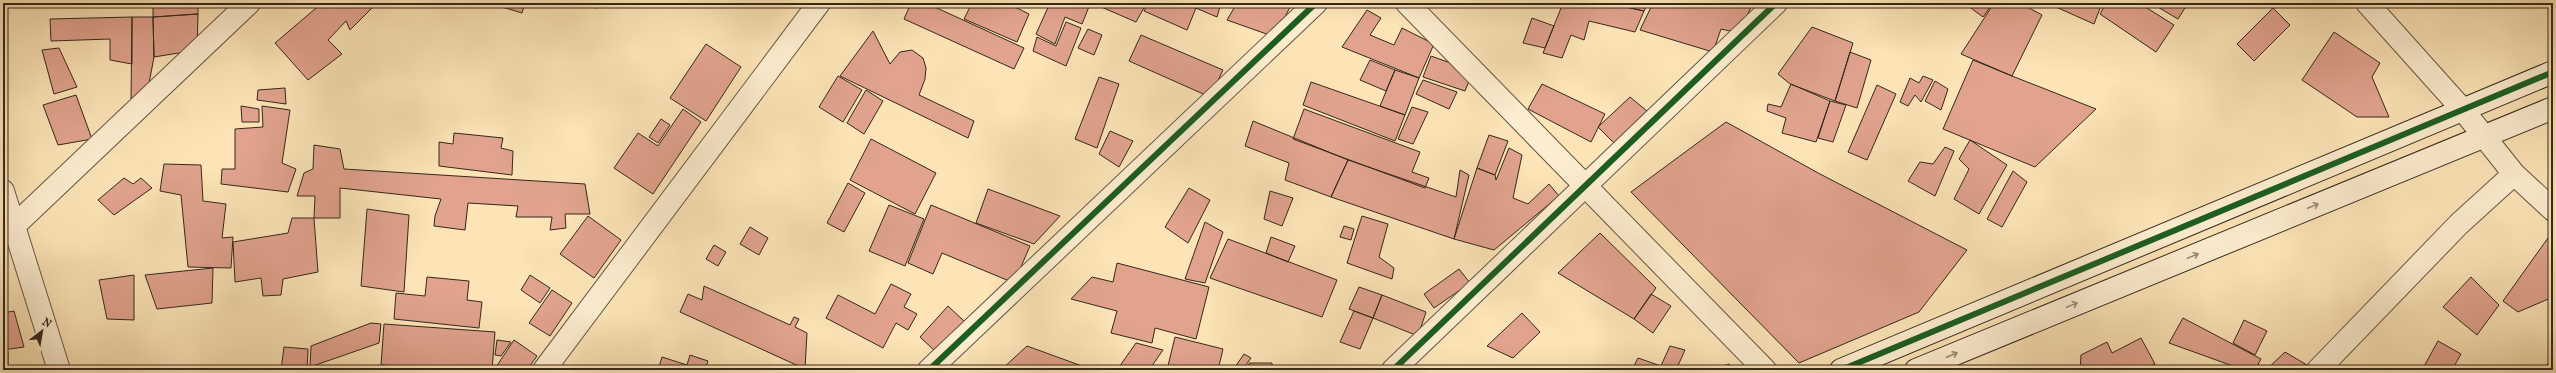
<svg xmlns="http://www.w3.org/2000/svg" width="2556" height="373" viewBox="0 0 2556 373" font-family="'IM FELL French Canon',serif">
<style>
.building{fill:#e1a38e;stroke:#34281b}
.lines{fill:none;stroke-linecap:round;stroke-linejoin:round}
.street-casing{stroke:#665742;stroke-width:24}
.secondary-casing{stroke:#34281b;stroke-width:24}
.street{stroke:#fdedd0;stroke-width:22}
.secondary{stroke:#fdedd0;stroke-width:22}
.cycleway-casing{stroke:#fdedd0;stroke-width:8}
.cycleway{stroke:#1b5e20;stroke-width:6}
.oneway{stroke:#988a76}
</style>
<rect width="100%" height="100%" fill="#fce4b7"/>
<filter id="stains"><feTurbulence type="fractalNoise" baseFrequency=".005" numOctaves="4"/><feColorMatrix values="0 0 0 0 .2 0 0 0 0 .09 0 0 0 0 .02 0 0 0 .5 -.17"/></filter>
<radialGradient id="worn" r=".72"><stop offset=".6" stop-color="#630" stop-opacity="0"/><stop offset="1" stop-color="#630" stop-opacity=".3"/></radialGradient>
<path class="building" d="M 153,3 L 198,3 L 198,14 L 153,17 Z
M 322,3 L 377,3 L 350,30 L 346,21 L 328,40 L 342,54 L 308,80 L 275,43 Z
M 489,3 L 525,3 L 522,13 Z
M 576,3 L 598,3 L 597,8 Z
M 911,3 L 926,3 L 1024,48 L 1014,69 L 904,19 Z
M 972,3 L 1007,3 L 1029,14 L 1017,42 L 964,19 Z
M 1050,3 L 1090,4 L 1082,24 L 1065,17 L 1055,44 L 1036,34 Z
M 1092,3 L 1139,3 L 1145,6 L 1136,22 Z
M 1148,3 L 1182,3 L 1196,8 L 1187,30 L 1144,11 Z
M 1184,3 L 1221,3 L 1217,17 Z
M 1237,3 L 1292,3 L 1275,37 L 1227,20 Z
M 1563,3 L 1608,3 L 1644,11 L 1635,32 L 1589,21 L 1584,40 L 1571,35 L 1562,58 L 1543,53 Z
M 1608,3 L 1648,3 L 1644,11 Z
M 1653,3 L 1746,3 L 1752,5 L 1739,33 L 1721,29 L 1713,52 L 1640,30 Z
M 1964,3 L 1993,3 L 1983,17 Z
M 1994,3 L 2020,3 L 2042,15 L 2012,76 L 1961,54 Z
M 2047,3 L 2102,3 L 2094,24 Z
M 2106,3 L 2139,3 L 2174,25 L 2156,52 L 2100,14 Z
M 2151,3 L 2188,3 L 2178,19 Z
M 2273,8 L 2290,25 L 2254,61 L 2237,44 Z
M 1367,10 L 1381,18 L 1370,35 L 1394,45 L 1402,28 L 1434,44 L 1419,78 L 1342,47 Z
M 198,14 L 197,50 L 154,57 L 153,17 Z
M 132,17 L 153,17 L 154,57 L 147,94 L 131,99 Z
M 132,17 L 132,64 L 110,60 L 110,39 L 51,41 L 50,19 Z
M 1532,18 L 1554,26 L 1545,48 L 1523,43 Z
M 1066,22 L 1081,28 L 1066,66 L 1033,51 L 1037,37 L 1056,46 Z
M 1812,27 L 1853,43 L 1835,101 L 1790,84 L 1778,74 Z
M 1088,29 L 1102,35 L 1094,55 L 1078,48 Z
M 873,31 L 890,64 L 900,52 L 912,50 L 923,58 L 926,68 L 925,79 L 919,95 L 974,121 L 968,138 L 840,76 Z
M 2334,32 L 2380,63 L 2372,77 L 2389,117 L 2357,117 L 2302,80 Z
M 1141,35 L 1223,70 L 1210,97 L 1129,61 Z
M 706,44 L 741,67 L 706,121 L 670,98 Z
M 59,48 L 77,87 L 54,94 L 42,50 Z
M 1850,52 L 1871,60 L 1857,108 L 1835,101 Z
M 1431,56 L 1473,71 L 1465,91 L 1423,77 Z
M 1370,60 L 1395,70 L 1386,91 L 1360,80 Z
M 1973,60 L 2012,76 L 2096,109 L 2035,167 L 1943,129 Z
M 1395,70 L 1419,78 L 1405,115 L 1380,106 Z
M 838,76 L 862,90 L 843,122 L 819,107 Z
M 1923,76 L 1933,80 L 1921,102 L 1915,95 L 1908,106 L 1900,102 L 1910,78 L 1919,83 Z
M 1099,77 L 1119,84 L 1097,148 L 1075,139 Z
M 1423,80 L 1457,92 L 1449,109 L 1416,94 Z
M 1935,81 L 1948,89 L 1941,110 L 1925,101 Z
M 1311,82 L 1405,115 L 1395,141 L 1303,105 Z
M 1542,84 L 1605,114 L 1591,142 L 1528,109 Z
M 1791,84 L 1830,101 L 1816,142 L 1782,133 L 1786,118 L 1767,111 L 1768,104 L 1781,107 Z
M 1877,85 L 1896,94 L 1867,160 L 1848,152 Z
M 285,88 L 286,104 L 257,100 L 258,90 Z
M 866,90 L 883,101 L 864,134 L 847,123 Z
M 76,95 L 92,139 L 58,145 L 43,105 Z
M 1630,97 L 1647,111 L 1614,143 L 1598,127 Z
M 1830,101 L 1846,105 L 1833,142 L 1818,138 Z
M 241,106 L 259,109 L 259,122 L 242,122 Z
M 262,106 L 290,110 L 282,163 L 296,169 L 288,192 L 221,184 L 222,169 L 235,169 L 235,129 L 263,127 Z
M 1412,107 L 1428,112 L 1413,144 L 1398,139 Z
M 683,109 L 701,122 L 653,194 L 614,168 L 638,133 L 658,146 Z
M 1304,109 L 1420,152 L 1412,172 L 1429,178 L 1425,188 L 1293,139 Z
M 661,119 L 670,125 L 658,143 L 649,137 Z
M 1253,121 L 1348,160 L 1331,197 L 1285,180 L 1289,163 L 1245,146 Z
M 1726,122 L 1820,174 L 1967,250 L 1919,312 L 1799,363 L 1631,192 Z
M 1110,131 L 1133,141 L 1119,167 L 1099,154 Z
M 454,133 L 503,138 L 501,148 L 513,151 L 512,175 L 439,166 L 439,142 L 453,144 Z
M 1489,135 L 1508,141 L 1495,175 L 1477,168 Z
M 871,139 L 936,173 L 915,214 L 850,180 Z
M 1970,140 L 2007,165 L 1979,214 L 1954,199 L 1969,169 L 1959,159 Z
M 314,145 L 340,149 L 344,169 L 585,184 L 590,214 L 565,214 L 566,228 L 550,230 L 552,217 L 516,217 L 518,206 L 468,203 L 465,230 L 434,226 L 435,216 L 441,199 L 340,188 L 340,218 L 314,218 L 315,196 L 297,196 L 304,173 L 313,169 Z
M 1945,147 L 1954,151 L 1935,196 L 1908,181 L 1920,162 L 1933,164 Z
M 1509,148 L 1522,155 L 1513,198 L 1528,204 L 1549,184 L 1559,196 L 1494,250 L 1454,239 L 1477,168 L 1495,175 L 1496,180 Z
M 1348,160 L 1456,197 L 1460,170 L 1469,175 L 1454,239 L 1331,197 Z
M 164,164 L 201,165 L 203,201 L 226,204 L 222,238 L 233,237 L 231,268 L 188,267 L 181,195 L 160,191 Z
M 2013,171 L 2027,182 L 2002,227 L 1987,219 Z
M 124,178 L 133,184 L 141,178 L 152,188 L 114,215 L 98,200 Z
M 848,183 L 865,193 L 844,232 L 827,223 Z
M 1189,188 L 1210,200 L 1188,243 L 1165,227 Z
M 988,189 L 1060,216 L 1034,244 L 976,223 Z
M 1270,191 L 1293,198 L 1282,226 L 1264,219 Z
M 889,205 L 924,219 L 905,266 L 869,251 Z
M 931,205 L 1030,246 L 1014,283 L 942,253 L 933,274 L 908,263 Z
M 367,209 L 409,215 L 404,292 L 361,286 Z
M 588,216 L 621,240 L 594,278 L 560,254 Z
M 1362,216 L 1388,224 L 1379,257 L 1394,268 L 1392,279 L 1347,263 Z
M 292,218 L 314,218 L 318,272 L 283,279 L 281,295 L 263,296 L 261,278 L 235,282 L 233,242 L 288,233 Z
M 1205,222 L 1223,232 L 1205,283 L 1185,279 Z
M 1344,226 L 1354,229 L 1351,240 L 1340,237 Z
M 750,227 L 768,238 L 759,255 L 740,244 Z
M 2553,231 L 2553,297 L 2518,312 L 2503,301 Z
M 1600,233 L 1656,288 L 1634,319 L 1558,273 Z
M 1271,237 L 1295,246 L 1288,262 L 1266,253 Z
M 1228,239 L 1337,280 L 1322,317 L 1210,278 Z
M 714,245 L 726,252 L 718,266 L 706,259 Z
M 1117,263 L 1209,287 L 1196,339 L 1155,328 L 1152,343 L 1111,333 L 1117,311 L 1071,299 L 1092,277 L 1113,282 Z
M 213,268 L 212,303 L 157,309 L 145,275 Z
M 1459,269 L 1470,283 L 1434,308 L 1424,294 Z
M 134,275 L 134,320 L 107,319 L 99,280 Z
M 530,275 L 550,288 L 540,303 L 521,290 Z
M 427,277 L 469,281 L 467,300 L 482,302 L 479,328 L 394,319 L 396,293 L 425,296 Z
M 2471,277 L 2499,305 L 2477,335 L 2443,307 Z
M 891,284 L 911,294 L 904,307 L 917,314 L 908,330 L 896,323 L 883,348 L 826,318 L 838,295 L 875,314 Z
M 704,286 L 790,325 L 794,317 L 799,319 L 795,327 L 807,333 L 805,369 L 680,312 L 688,294 L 702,300 Z
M 1359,287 L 1382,295 L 1373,318 L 1349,309 Z
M 552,290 L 572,303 L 550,336 L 529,323 Z
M 1651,294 L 1671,306 L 1653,333 L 1634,319 Z
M 1382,295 L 1426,312 L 1418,336 L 1373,318 Z
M 948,306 L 964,321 L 936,352 L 920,337 Z
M 14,311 L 24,347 L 3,350 L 3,313 Z
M 1354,311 L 1373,318 L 1360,349 L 1340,342 Z
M 1522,313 L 1540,332 L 1513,358 L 1487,346 Z
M 2183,318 L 2261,359 L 2255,370 L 2244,370 L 2169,343 Z
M 2244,320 L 2267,331 L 2255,355 L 2233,343 Z
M 371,323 L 381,324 L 379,343 L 310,367 L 311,346 Z
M 384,324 L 495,332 L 492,370 L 381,365 Z
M 1175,337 L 1223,349 L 1218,370 L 1167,370 Z
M 2141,338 L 2155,364 L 2143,370 L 2080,370 L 2081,355 L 2107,342 L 2112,353 Z
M 497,340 L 511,342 L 501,356 L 495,355 Z
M 514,340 L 537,356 L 527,370 L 494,370 Z
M 2438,341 L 2461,354 L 2452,370 L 2422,370 Z
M 1136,343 L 1163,350 L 1149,370 L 1117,370 Z
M 1027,346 L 1093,370 L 1001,370 Z
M 1670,346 L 1685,350 L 1676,370 L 1659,370 Z
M 284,347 L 308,349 L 307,370 L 281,370 Z
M 8,352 L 8,370 L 3,370 L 3,353 Z
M 2285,352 L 2312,368 L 2266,370 Z
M 1244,354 L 1251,358 L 1242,370 L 1233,370 Z
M 690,355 L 708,361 L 705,370 L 658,370 L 662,357 L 687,365 Z
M 2553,355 L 2553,370 L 2552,370 L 2546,367 Z
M 1638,358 L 1661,366 L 1659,370 L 1632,370 Z
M 1249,363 L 1272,363 L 1272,370 L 1249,370 Z
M 1729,364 L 1731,370 L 1714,370 Z
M 371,366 L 394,368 L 394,370 L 372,370 Z"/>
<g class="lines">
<defs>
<path id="street" d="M 1407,3 L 1765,370
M 2367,3 L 2463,110 L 2514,174 L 2553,210
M 3,191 L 59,370
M 14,226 L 249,3
M 544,370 L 819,3
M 929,370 L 1316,3
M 1393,370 L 1776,3
M 2318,370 L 2459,224 L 2514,174"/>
<path id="secondary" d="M 1841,370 L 2553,72
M 1916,370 L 2553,108"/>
</defs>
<use href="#street" class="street-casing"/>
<use href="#secondary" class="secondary-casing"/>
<use href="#street" class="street"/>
<use href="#secondary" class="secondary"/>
<defs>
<path id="cycleway" d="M 929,370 L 1316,3
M 1393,370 L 1776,3
M 1841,370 L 2553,72"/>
</defs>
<use href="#cycleway" class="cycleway-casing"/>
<use href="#cycleway" class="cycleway"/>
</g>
<defs><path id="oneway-shaft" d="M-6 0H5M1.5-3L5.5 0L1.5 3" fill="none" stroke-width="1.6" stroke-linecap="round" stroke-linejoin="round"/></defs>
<g class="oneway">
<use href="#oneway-shaft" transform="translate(2313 206) rotate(-22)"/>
<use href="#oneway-shaft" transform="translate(2193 256) rotate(-23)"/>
<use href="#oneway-shaft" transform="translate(2072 305) rotate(-22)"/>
<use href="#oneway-shaft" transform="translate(1952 355) rotate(-23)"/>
</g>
<rect width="2556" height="373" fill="none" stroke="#fce4b7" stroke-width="16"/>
<rect x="4" y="4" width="2548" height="365" fill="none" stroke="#34281b" stroke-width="2"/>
<rect x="8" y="8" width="2540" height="357" fill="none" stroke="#34281b"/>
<g transform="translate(42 331) rotate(31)" stroke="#fdedd0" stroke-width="3" paint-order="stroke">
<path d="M0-3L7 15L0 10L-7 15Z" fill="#34281b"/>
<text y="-6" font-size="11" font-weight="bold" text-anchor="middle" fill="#34281b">N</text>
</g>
<rect width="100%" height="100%" filter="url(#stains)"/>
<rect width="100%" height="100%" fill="url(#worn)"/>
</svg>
